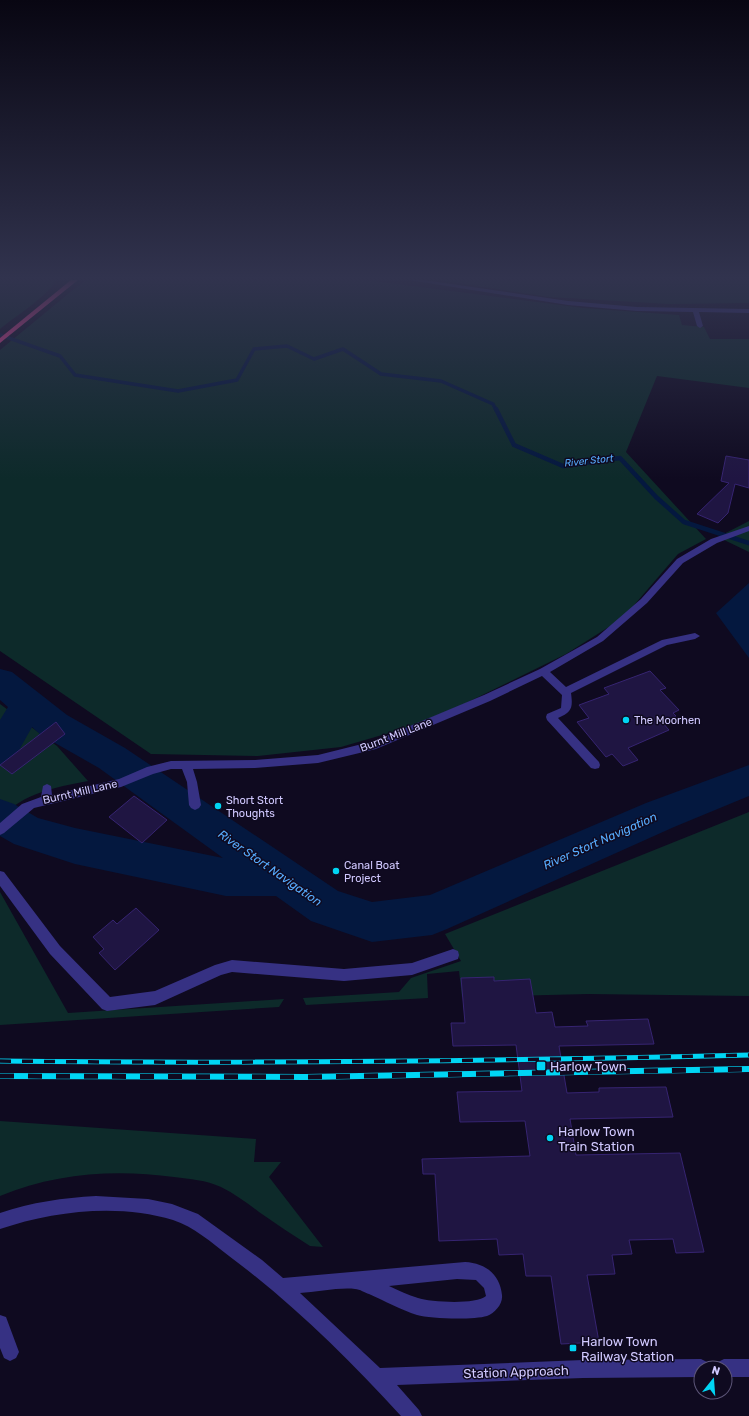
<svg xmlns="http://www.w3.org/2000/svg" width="749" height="1416" viewBox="0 0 749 1416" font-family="Rubik,sans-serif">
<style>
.green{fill:#0d2a2a}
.water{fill:#04183f}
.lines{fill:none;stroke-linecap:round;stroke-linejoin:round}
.stream-far1{stroke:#04183f;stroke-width:3.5}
.stream{stroke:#04183f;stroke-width:4.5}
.river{fill:#04183f;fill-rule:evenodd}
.building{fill:#1f1542;stroke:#362471}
.minor{fill:#363183;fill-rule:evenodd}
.highway{fill:#ff4498;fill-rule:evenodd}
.rail-far1-casing{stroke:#00d5f4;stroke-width:5}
.rail-casing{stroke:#00d5f4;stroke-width:6}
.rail-far1{stroke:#0f0a20;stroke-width:3.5;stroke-dasharray:11;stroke-linecap:butt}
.rail{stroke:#0f0a20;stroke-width:5;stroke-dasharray:14;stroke-linecap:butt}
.poi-dot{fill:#00d5f4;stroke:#0f0a20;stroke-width:1.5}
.labels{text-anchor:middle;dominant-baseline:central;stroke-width:3;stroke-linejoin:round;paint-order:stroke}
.far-water-label{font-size:10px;font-style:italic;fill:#57adff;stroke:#0f0a20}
.poi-label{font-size:11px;fill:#d1c9ff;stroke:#0f0a20;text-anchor:start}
.street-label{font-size:11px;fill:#d1c9ff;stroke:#0f0a20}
.water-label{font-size:12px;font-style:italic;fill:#57adff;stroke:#0f0a20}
.near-poi-label{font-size:13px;fill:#d1c9ff;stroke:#0f0a20;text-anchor:start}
.near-street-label{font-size:13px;fill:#d1c9ff;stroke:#0f0a20}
</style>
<rect width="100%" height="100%" fill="#0f0a20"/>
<path class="green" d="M 0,280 L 56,280 L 56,281 C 46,297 16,316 0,329 Z
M 85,280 L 366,280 L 583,308 L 679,315 L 682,325 L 704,327 L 710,339 L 749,339 L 749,388 L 657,376 L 626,452 L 706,539 L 678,554 L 623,618 L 566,654 L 464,704 L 406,728 L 341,747 L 258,756 L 151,754 L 0,651 L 0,350 Z
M 438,280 L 749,280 L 749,303 L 669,304 L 549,297 Z
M 749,521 L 749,552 L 718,537 Z
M 0,704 L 57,746 L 88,781 C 53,788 26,792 0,818 Z
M 749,812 L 749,996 L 588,994 L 462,997 L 459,971 L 427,974 L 428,998 L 306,1005 L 303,998 L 399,992 L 411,978 L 461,961 L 445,934 Z
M 0,892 L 68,1013 L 284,999 L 279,1007 L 0,1025 Z
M 0,1121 L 256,1139 L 254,1162 L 281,1162 L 269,1177 L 323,1247 L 310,1246 C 293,1235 276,1224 259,1212 C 247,1203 235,1194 221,1187 C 206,1180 190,1179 174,1177 C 115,1169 55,1173 0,1196 Z"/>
<path class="water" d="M 749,583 L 749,658 L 716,613 Z
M 159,785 L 233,835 L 228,842 L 153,790 Z"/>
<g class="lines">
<path class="stream-far1" d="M 0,335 L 60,356 L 75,375 L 178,391 L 237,380 L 254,349 L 287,346 L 314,359 L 343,349 L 381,374 L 441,381 L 493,404 L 496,410"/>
<path class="stream" d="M 496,409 L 514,445 L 563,466 L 620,458 L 656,497 L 684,522 L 749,543"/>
<path class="river" d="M 0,669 L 12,672 L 67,715 L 125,748 L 338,891 L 372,902 L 430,895 L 646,803 L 749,765 L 749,796 L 674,827 L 447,929 L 432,935 L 372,942 L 311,921 L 276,896 L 226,896 L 75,864 L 14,844 L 0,836 L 0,799 L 14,804 L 38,818 L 75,828 L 223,858 L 99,768 L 41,735 L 32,727 L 13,761 L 0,766 L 0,720 L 8,707 L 0,700 Z"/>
</g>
<path class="building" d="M 726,456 L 749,460 L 749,488 L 735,484 L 728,513 L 718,523 L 697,514 L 729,483 L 721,481 Z
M 650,671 L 666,688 L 660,690 L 679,710 L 673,713 L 676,716 L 662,722 L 669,730 L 628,748 L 638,760 L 623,766 L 612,754 L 606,757 L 577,722 L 589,718 L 579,705 L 609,694 L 604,688 Z
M 56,722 L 65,734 L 12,774 L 0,765 Z
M 134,796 L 167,820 L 142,843 L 109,817 Z
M 136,908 L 159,930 L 115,970 L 99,953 L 104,949 L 93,937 L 113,920 L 117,924 Z
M 494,977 L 494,981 L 530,979 L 536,1013 L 552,1012 L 555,1027 L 588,1026 L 586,1021 L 648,1019 L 654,1044 L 559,1046 L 567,1093 L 599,1092 L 599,1088 L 666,1087 L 673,1117 L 570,1119 L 576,1155 L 680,1153 L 704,1252 L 676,1253 L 673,1239 L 629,1240 L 632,1254 L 612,1255 L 615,1274 L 587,1275 L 599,1342 L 561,1344 L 551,1276 L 526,1276 L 523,1254 L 499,1255 L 497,1239 L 439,1241 L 435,1174 L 423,1174 L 422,1159 L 530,1156 L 525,1121 L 460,1122 L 457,1092 L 522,1091 L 516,1045 L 453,1046 L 451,1023 L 465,1023 L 461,978 Z"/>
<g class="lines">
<path class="minor" d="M 409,280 L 424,280 L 568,301 L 637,307 L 749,309 L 749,313 L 699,312 L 703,326 L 700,328 L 697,326 L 693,312 L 637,311 L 568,305 Z
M 749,526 L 749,531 L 717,543 L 683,563 L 647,603 L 603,641 L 550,672 L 566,687 L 662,640 L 695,633 L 700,636 L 695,639 L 667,645 L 571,693 C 573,708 572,712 558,718 L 599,762 L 600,765 L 599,768 L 595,769 L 591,768 L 547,720 L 546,717 L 547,714 L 561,708 L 562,695 L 542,676 L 490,701 L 376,749 L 318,763 L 255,768 L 193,769 L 197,782 L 201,805 L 199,808 L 195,810 L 191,808 L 189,805 L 187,782 L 182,769 L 171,769 L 153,774 L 121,787 L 34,808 L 4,833 L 0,835 L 0,823 L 22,804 L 41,797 L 43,786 L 47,784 L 51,786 L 52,795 L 119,779 L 147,767 L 171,761 L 255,760 L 318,755 L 374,741 L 484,695 L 540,669 L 597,637 L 641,599 L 677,559 L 711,539 Z
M 0,871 L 4,872 L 60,946 L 110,997 L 155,991 L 215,965 L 232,960 L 344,969 L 412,963 L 453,949 L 458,951 L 459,955 L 458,959 L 412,975 L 344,981 L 232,972 L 221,975 L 155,1005 L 107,1011 L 102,1009 L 50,954 L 0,886 Z
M 96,1196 L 148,1199 L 172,1204 L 198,1214 L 262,1260 L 283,1278 L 465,1262 C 485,1263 500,1274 502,1295 C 503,1304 495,1313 487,1316 C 474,1320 430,1319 417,1315 C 401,1310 385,1301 369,1294 C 365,1293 360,1289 355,1289 C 341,1287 316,1292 300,1293 L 380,1368 L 583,1360 L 701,1359 L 707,1362 L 710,1368 L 701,1368 L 701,1377 L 583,1378 L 397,1385 L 419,1410 L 422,1416 L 401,1416 C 348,1358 291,1302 229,1256 C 211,1242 194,1227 173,1220 C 119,1203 52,1211 0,1229 L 0,1213 C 32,1202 63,1198 96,1196 ZM 457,1279 L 476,1280 L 484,1288 L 486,1296 C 476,1305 430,1302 418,1298 C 408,1295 398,1290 389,1286 Z
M 0,1315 L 6,1317 L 19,1352 L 16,1358 L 10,1361 L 4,1358 L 0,1348 Z
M 724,1359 L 749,1359 L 749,1377 L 725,1377 L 725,1368 L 715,1368 L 718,1362 Z"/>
<path class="highway" d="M 71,280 L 78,280 L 0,343 L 0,338 Z"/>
<defs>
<path id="rail-far1" d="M 0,1061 C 250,1064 499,1061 749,1055"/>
<path id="rail" d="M 0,1076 L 306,1077 L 749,1069"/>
</defs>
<use href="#rail-far1" class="rail-far1-casing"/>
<use href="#rail" class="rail-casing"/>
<use href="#rail-far1" class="rail-far1"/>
<use href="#rail" class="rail"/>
</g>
<linearGradient id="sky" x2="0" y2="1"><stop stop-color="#080612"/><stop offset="0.58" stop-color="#31334e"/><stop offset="1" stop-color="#31334e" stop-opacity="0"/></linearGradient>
<rect width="749" height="479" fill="url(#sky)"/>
<g class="poi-dot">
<circle cx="626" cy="720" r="4"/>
<circle cx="218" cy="806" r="4"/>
<circle cx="336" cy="871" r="4"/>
<rect x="536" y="1061" width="10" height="10" rx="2"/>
<circle cx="550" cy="1138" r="4"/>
<rect x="569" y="1344" width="8" height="8" rx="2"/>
</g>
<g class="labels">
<g class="far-water-label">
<text transform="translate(589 461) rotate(-6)">River Stort</text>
</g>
<g class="poi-label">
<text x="634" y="720">The Moorhen</text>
<text x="226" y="800">Short Stort<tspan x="226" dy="13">Thoughts</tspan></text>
<text x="344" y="865">Canal Boat<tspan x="344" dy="13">Project</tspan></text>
</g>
<g class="street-label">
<text transform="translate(396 735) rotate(-21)">Burnt Mill Lane</text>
<text transform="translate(80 792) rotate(-13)">Burnt Mill Lane</text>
</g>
<g class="water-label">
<text transform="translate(600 841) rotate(-24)">River Stort Navigation</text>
<text transform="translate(270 868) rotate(35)">River Stort Navigation</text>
</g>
<g class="near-poi-label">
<text x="550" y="1066">Harlow Town</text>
<text x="558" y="1131">Harlow Town<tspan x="558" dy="15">Train Station</tspan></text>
<text x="581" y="1341">Harlow Town<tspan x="581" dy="15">Railway Station</tspan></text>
</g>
<g class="near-street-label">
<text transform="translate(516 1372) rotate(-2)">Station Approach</text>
</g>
</g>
<g transform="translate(713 1380) rotate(17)"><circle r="19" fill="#0f0a20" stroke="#5d5679"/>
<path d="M0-3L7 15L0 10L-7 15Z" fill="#00d5f4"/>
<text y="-6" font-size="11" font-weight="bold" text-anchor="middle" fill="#d1c9ff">N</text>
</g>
</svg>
